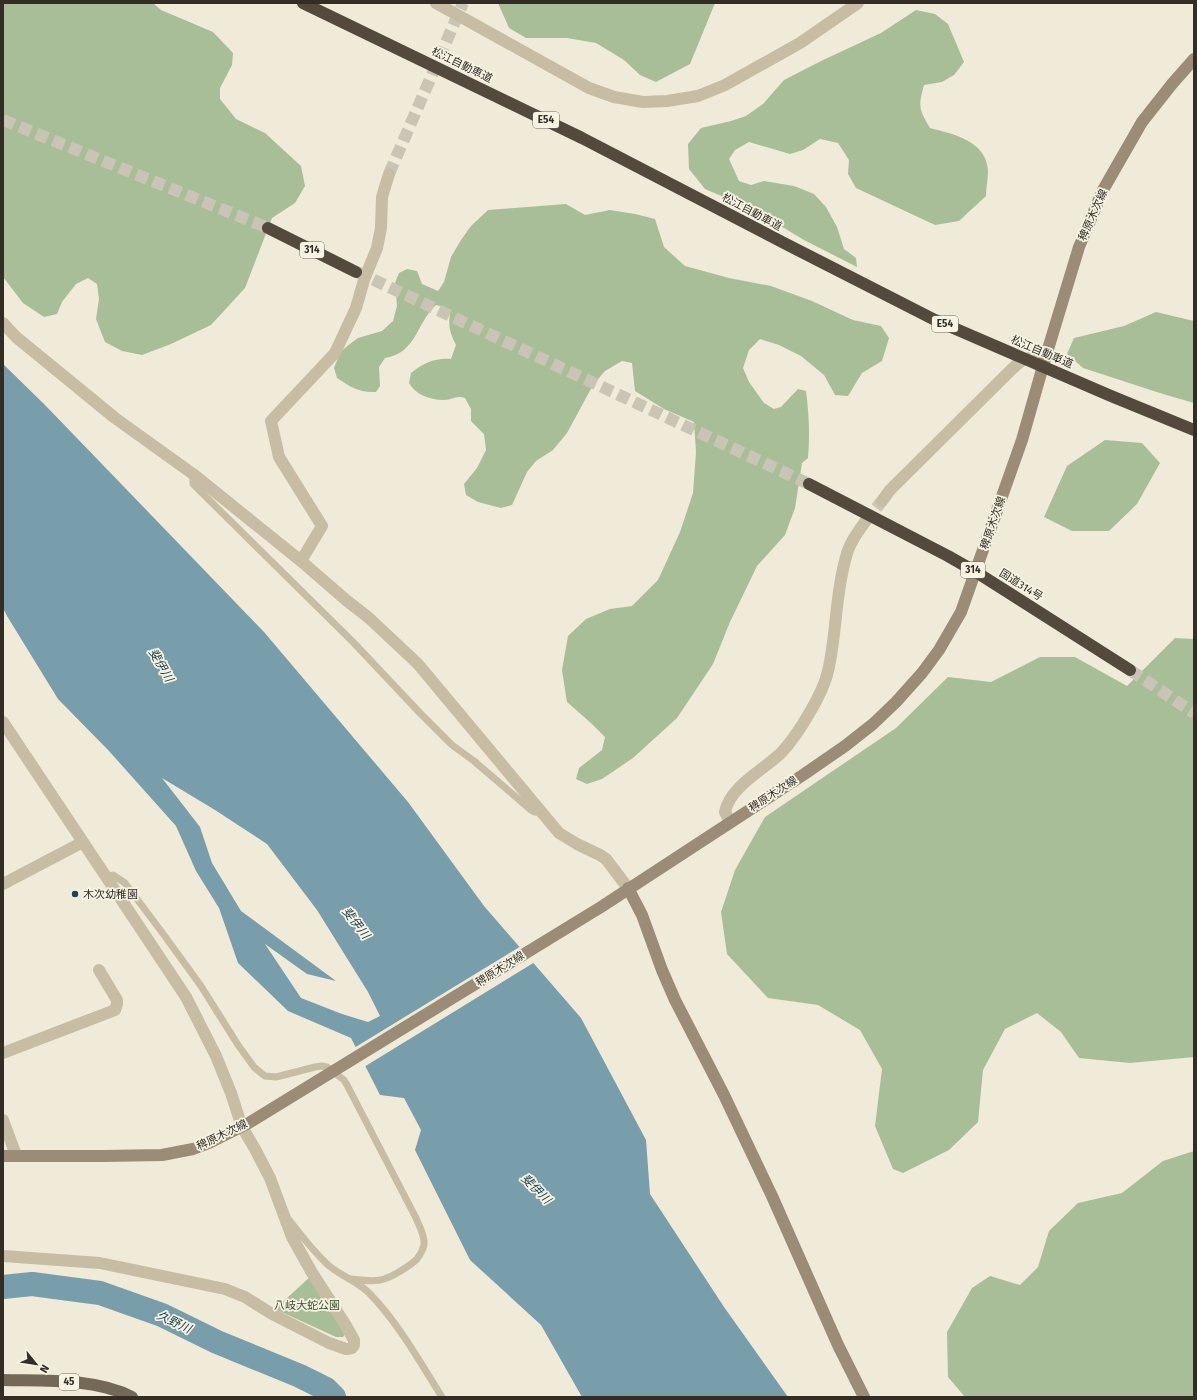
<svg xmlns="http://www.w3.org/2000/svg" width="1197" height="1400" viewBox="0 0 1197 1400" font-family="'Fira Sans','Noto Sans JP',sans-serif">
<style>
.green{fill:#a8be99}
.water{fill:#789dab;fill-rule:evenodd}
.pier{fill:#f0ead8}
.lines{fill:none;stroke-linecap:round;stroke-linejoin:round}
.river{stroke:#789dab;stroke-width:24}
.street-tunnel{stroke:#cac4b4;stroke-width:12;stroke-dasharray:12 6;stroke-linecap:butt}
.highway-tunnel{stroke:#cac4b4;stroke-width:12;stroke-dasharray:12 6;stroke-linecap:butt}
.lane{stroke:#c7bda4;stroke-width:7}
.street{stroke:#c7bda4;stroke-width:12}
.secondary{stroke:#9a8c76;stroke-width:12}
.primary{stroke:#746857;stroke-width:12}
.highway{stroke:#534a3d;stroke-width:12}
.poi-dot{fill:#1d4252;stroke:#f8f4e4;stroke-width:1.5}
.labels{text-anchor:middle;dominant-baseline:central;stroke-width:3.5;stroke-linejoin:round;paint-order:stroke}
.shield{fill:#f8f4e4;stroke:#6e695f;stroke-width:1}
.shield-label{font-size:10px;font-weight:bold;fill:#332d26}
.street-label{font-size:11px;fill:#332d26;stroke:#f8f4e4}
.poi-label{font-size:11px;fill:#332d26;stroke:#f8f4e4;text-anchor:start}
.park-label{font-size:11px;fill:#39502a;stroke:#f8f4e4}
.water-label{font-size:12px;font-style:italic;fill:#1d4252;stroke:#f8f4e4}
</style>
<rect width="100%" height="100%" fill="#f0ead8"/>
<path class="green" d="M 3,3 L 153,3 L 161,10 L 213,32 L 233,53 L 232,65 L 220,88 L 220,99 L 236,119 L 265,133 L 301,166 L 305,186 L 295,203 L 272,218 L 245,288 L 211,325 L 171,344 L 142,355 L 122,351 L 105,342 L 96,319 L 99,299 L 97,284 L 88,278 L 76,284 L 62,302 L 57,314 L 44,317 L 23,303 L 3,277 Z
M 498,3 L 715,3 L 690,64 L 656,82 L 640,75 L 624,60 L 596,43 L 567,38 L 526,38 L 509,28 Z
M 916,10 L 935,14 L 948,24 L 964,62 L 954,75 L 942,82 L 924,85 C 918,107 919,109 930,128 C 953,134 987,141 988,171 C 988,179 986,188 986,196 L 959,221 L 935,225 L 856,188 L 848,174 L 849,160 L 838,143 L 820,139 L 803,150 L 790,154 L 749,142 L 735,150 L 729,159 L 739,181 L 751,185 L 764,181 L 794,186 L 814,194 L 826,207 L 837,227 L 844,249 L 856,258 L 857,267 L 804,240 L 754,210 L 705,189 L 689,169 L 688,144 L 701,128 L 731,121 L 746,116 L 763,104 L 784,80 L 821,61 L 881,33 Z
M 566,204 L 585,215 L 610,210 L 635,214 L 655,219 L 664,247 L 685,266 L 729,278 L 771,286 L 812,301 L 853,320 L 881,326 L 889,338 L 882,361 L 862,373 L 848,396 L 835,395 L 824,375 L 801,356 L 779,345 L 760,339 L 749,350 L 743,368 L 749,382 L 764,403 L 774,409 L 781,407 L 798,389 L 806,391 C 809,414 810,435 808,458 L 802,463 L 795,508 L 785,535 L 757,566 L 730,622 L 713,664 L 677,718 L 633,758 L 602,779 L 587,784 L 576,779 L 579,768 L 602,750 L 605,737 L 592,724 L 567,702 L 562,670 L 568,636 L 586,619 L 610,609 L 632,606 L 658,580 L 680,532 L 693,493 L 696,452 L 694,422 L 664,409 L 635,391 L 632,363 L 622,361 L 605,371 L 593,385 L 567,433 L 553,450 L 536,461 L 527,472 L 512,505 L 501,508 L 478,502 L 466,495 L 464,484 L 477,468 L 486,450 L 484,434 L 471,421 L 471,409 L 465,398 C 455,395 453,400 444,400 C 430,400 416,395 409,383 L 411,373 C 424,363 434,358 451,359 L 456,345 C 450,333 448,326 450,313 L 444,307 L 436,305 C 416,323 417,353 385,358 L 379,367 L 380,386 L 376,392 C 359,393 351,387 337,378 L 334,368 L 340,353 L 346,347 L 358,338 L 382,331 L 393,321 L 397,306 L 395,283 L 399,273 L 407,269 L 417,271 L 422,284 L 438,291 L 444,282 L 451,257 L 461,240 L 471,226 L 488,210 Z
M 1156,312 L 1194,321 L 1194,403 L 1163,394 L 1083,368 L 1067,354 L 1074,338 L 1124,326 Z
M 1105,440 L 1142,443 L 1160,463 L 1137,504 L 1109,531 L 1072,531 L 1044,517 L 1067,466 Z
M 1175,638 L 1194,639 L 1194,1057 L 1130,1063 L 1079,1058 L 1061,1032 L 1037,1013 L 1005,1029 L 983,1070 L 978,1122 L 949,1150 L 903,1173 L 893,1169 L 875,1126 L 882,1069 L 860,1030 L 818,1005 L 768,998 L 727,954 L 721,912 L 735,870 L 765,817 L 896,728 L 948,677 L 991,682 L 1040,657 L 1075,657 L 1127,686 Z
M 1194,1151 L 1194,1397 L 965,1397 L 948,1377 L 947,1332 L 972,1288 L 990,1276 L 1020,1285 L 1038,1267 L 1049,1231 L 1078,1203 L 1122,1193 L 1163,1161 Z
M 310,1277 L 345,1334 L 343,1337 L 336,1337 L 275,1309 Z"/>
<path class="water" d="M 3,364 L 45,405 L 264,632 L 408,802 L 484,906 L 581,1018 L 646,1140 L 650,1194 L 724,1307 L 788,1397 L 582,1397 L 541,1325 L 470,1260 L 415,1150 L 421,1130 L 404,1098 L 380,1095 L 351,1038 L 288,1011 L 238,963 L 219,908 L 196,871 L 176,826 L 109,751 L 58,699 L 7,616 L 3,608 ZM 162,778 L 215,810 L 267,844 L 317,910 L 368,992 L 380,1016 L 368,1022 L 342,1014 L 301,998 L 265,944 L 307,974 L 336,981 L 241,911 L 212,863 L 200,827 Z"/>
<path class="pier" d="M 521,946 L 535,962 L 364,1067 L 354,1048 Z"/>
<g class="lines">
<path class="river" d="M 3,1287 L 32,1284 L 100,1293 L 162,1315 L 217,1342 L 300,1376 L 326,1389 L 334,1397"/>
<path class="street-tunnel" d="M 389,174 L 463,3
M 865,522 L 882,501"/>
<path class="highway-tunnel" d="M 3,120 L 268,228
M 357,272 L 809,484
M 1130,670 L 1194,713"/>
<path class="lane" d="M 193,474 L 193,484 L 353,642 L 420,713 L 452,745 L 474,761 L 531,810 L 535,812 L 541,812
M 107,877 L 113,875 L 125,883 L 164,935 L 201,986 L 238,1045 L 254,1067 L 261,1073 L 265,1076 L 276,1077 L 315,1067 L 322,1066 L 327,1067 L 344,1080 L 347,1085 L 416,1218 C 419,1226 425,1235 424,1245 C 423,1249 420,1255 417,1259 C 410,1266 389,1279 380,1280 C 371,1282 360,1280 351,1279
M 289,1220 C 301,1235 313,1251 327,1264 C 340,1276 358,1281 370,1294 C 399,1324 420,1362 442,1397"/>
<path class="street" d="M 436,3 L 589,88 L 614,97 L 643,102 L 667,101 L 698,96 L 725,85 L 800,43 L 858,3
M 3,323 L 16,337 L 115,418 L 193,474 L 301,561 L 346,600 L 369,618 L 418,664 L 559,833 L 577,844 L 600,855 L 606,859 L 628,888
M 882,501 L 890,490 L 1010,371 C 1017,364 1024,357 1033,358
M 301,561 L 322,526 L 279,457 L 271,421 L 335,353 L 356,308 L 364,280 L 377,248 L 381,228 L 382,197 L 389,174
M 3,722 L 83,842
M 730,822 L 725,812 C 730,786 764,770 782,752 C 793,740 802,726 810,712 C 817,700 825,685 828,671 C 837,633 835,594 846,557 C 849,544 857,533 865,522
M 3,884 L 83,842 L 186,997 L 216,1056 L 231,1093 L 242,1127 L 255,1149 L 270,1178 L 292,1237 L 311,1271 L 345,1324 L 354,1340 L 354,1345 L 352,1348 L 346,1349 L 329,1343 L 272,1314 L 245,1297 L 225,1289 L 100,1263 L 3,1256
M 3,1053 L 115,1010 L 117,1004 L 117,1000 L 99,970
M 3,1120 L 16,1155"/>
<path class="secondary" d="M 628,888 L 642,915 L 662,970 L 675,1000 L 724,1095 L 772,1196 L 838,1345 L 864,1397
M 3,1156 L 104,1156 L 162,1155 L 193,1149 L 209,1143 L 247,1124 L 601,907 L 803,775 L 845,746 L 873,724 L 896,702 L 922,673 L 939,650 L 961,612 L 1022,440 L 1045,359 L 1079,247 L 1103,190 L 1142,122 L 1172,84 L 1194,59"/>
<path class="primary" d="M 3,1380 C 44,1381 95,1378 132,1397"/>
<path class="highway" d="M 303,3 L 582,138 L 784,243 L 935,320 L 1111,396 L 1194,430
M 268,228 L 356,272
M 809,484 L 948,556 L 976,572 L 1130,670"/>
</g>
<circle class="poi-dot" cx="75" cy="894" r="4"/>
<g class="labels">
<g class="shield">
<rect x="533" y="112" width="26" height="16" rx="3"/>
<rect x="300" y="242" width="24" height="16" rx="3"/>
<rect x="932" y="316" width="26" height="16" rx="3"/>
<rect x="961" y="562" width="24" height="16" rx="3"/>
<rect x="59" y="1374" width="20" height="16" rx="3"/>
</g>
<g class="shield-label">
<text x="546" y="120">E54</text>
<text x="312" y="250">314</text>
<text x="945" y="324">E54</text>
<text x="973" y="570">314</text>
<text x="69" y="1382">45</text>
</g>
<g class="street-label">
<text transform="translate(462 65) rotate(26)">松江自動車道</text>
<text transform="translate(752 212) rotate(28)">松江自動車道</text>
<text transform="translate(1093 215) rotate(-66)">稗原木次線</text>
<text transform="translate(1042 352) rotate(23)">松江自動車道</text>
<text transform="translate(993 523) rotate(-71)">稗原木次線</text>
<text transform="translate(1021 585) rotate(32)">国道314号</text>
<text transform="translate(773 794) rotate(-33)">稗原木次線</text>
<text transform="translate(500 969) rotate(-32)">稗原木次線</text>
<text transform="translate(222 1135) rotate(-26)">稗原木次線</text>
</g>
<g class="poi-label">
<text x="83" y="894">木次幼稚園</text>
</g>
<g class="park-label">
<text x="307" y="1305">八岐大蛇公園</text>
</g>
<g class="water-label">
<text transform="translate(161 665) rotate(60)">斐伊川</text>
<text transform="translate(356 923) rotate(52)">斐伊川</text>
<text transform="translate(536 1189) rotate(45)">斐伊川</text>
<text transform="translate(174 1322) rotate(25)">久野川</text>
</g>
</g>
<rect width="1197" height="1400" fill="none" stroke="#332d26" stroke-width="8"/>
<g transform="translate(36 1364) rotate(120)" stroke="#f8f4e4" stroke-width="3" paint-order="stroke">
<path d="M0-3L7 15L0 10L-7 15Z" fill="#332d26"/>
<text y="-6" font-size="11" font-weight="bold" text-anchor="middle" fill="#332d26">N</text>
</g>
</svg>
